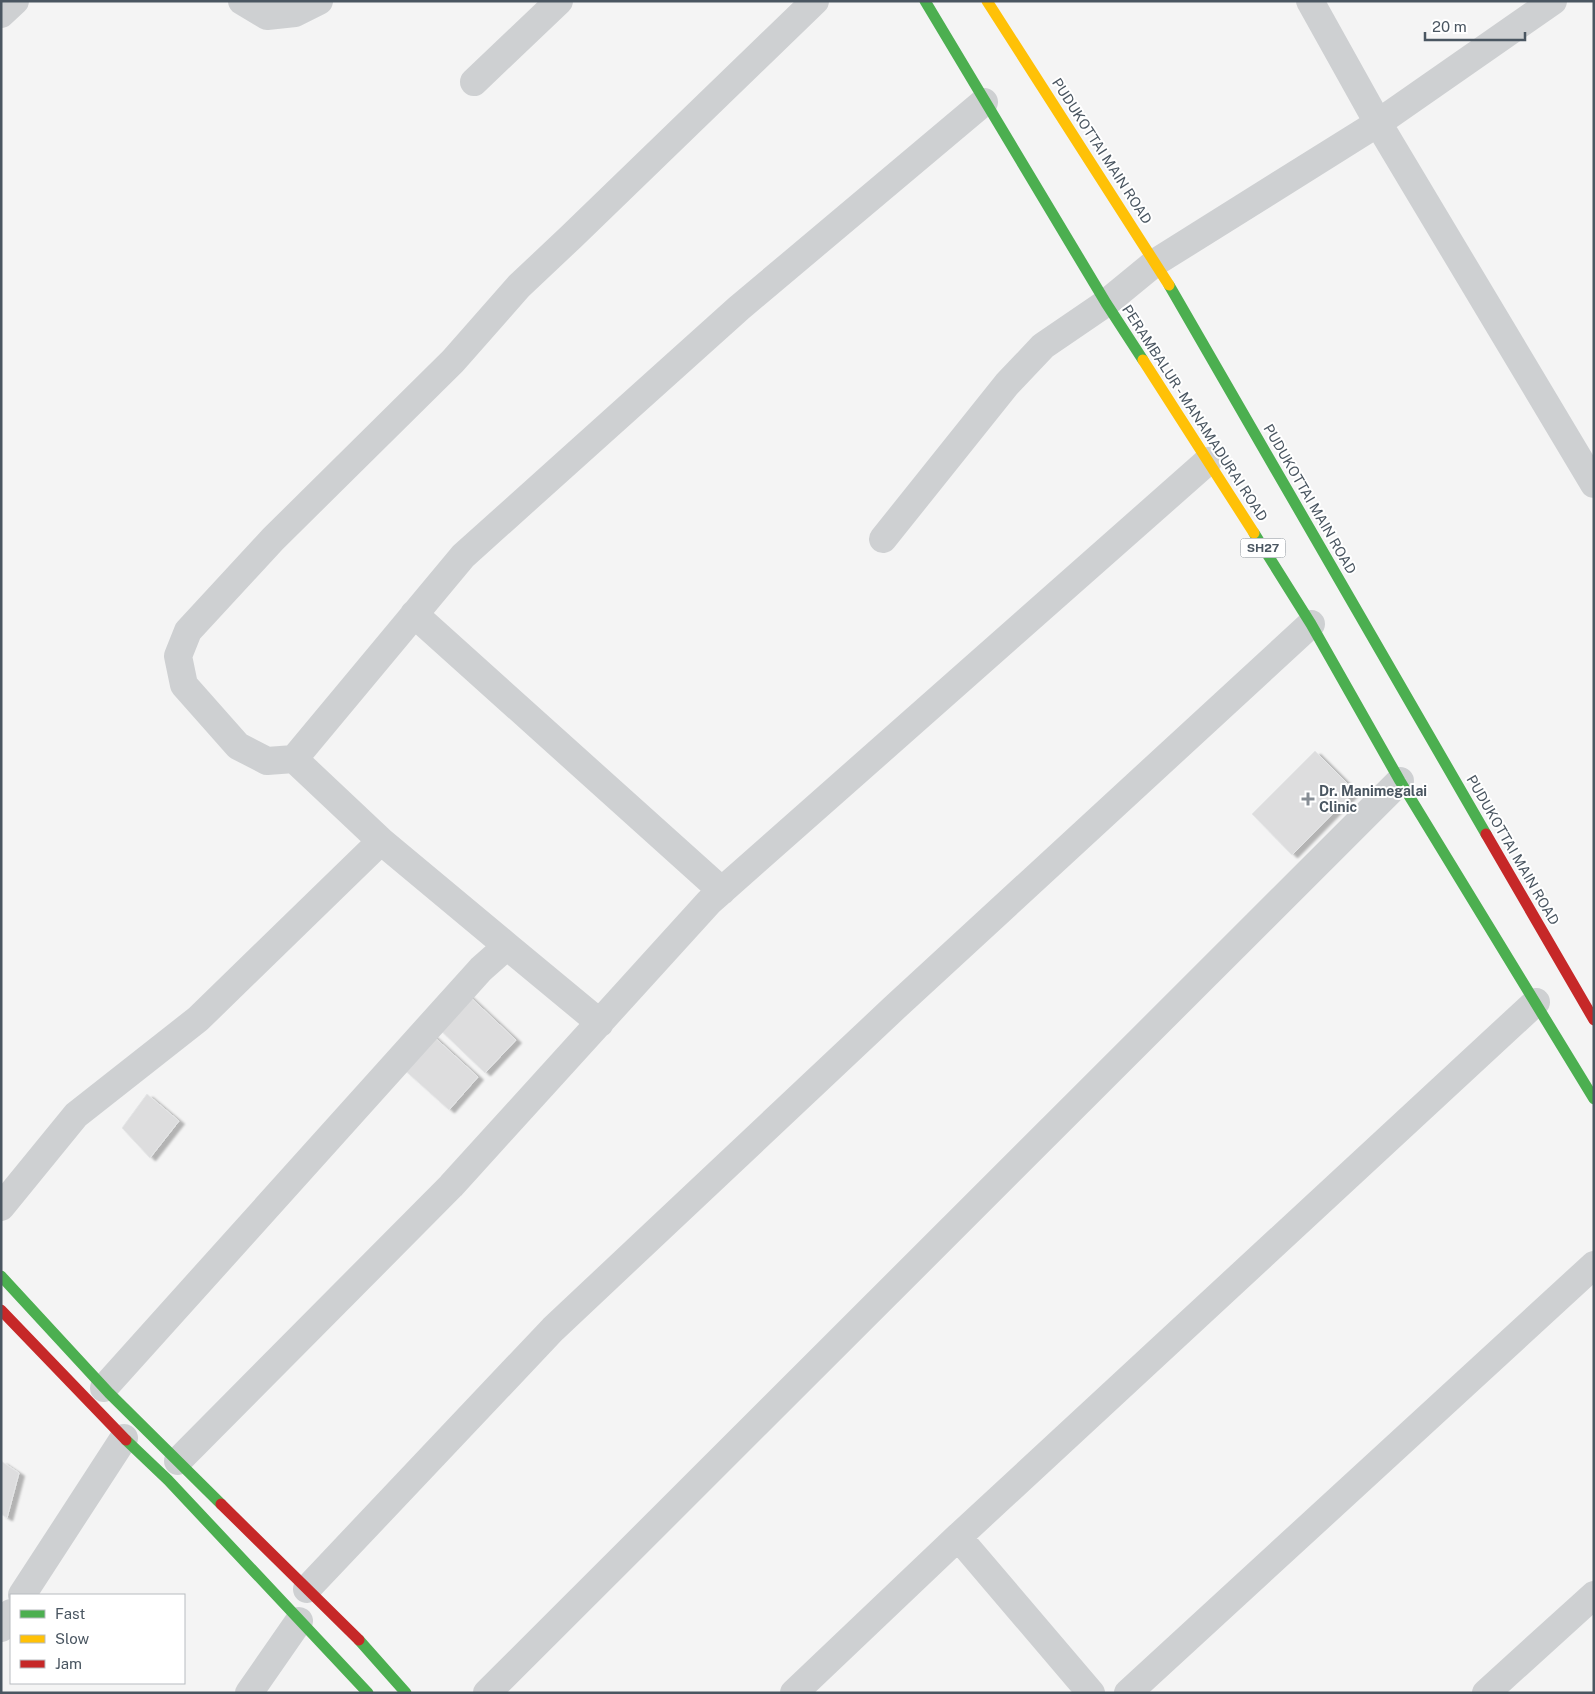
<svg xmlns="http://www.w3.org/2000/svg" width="1595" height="1694" viewBox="0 0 1595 1694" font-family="'Public Sans',sans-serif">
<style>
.building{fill:#ddddde;stroke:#e5e6e7;filter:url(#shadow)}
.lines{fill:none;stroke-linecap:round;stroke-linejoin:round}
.street{stroke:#ced0d2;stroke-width:28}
.fast{stroke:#4caf50;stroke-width:11}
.slow{stroke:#ffc107;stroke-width:11}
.jam{stroke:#c62828;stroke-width:11}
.poi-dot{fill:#868d94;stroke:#fff;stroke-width:2}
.labels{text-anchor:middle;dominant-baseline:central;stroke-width:4;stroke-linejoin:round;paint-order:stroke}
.shield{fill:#fff;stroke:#808990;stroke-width:1}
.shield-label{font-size:12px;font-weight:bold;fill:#4a5661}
.street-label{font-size:14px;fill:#4a5661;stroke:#fff}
.poi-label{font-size:14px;font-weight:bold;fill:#4a5661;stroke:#fff;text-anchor:start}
</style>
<defs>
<filter id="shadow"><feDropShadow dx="5.5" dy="3" stdDeviation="1" flood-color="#0004"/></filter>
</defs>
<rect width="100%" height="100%" fill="#f4f4f4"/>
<path class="building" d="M 1315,751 L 1355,791 L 1292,855 L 1252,814 Z
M 467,994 L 516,1040 L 485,1073 L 436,1026 Z
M 431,1034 L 478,1077 L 449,1110 L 400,1066 Z
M 147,1094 L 179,1121 L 150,1158 L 122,1128 Z
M 1,1461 L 19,1473 L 7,1518 L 1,1514 Z"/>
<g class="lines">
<path class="street" d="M 242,1 L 267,16 L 295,13 L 319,1
M 1310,1 L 1378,123 L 1594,484
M 1,14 L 15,1
M 474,82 L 559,1
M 883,539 L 1007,384 L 1043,346 L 1106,303 L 1156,262 L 1378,123 L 1553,1
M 414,614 L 722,891
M 294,759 L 267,761 L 238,746 L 184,685 L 178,656 L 188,631 L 273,539 L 453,361 L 519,286 L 571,237 L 815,1
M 381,841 L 507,946
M 1,1207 L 76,1115 L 198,1019 L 381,841 L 294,759 L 463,556 L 739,308 L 984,102
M 104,1388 L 481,969 L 507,946 L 600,1023
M 178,1461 L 451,1186 L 709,902 L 1208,461
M 958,1537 L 1091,1693
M 307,1589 L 553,1329 L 893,1009 L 1311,624
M 22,1595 L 124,1438
M 1,1628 L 11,1613
M 249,1693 L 299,1621
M 487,1693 L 1400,781
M 794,1693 L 958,1537 L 1536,1002
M 1128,1693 L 1594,1265
M 1486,1693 L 1594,1595"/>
<path class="fast" d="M 925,1 L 1106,303 L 1143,360
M 1169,285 L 1486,834
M 1254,533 L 1311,624 L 1400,781 L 1594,1099
M 1,1276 L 109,1393 L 221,1504
M 126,1440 L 168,1480 L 368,1693
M 359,1640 L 406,1693"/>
<path class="slow" d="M 987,1 L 1169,285
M 1143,360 L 1254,533"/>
<path class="jam" d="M 1486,834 L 1594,1020
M 1,1310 L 126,1440
M 221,1504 L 359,1640"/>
</g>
<path class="poi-dot" d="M1305.5 791.5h5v5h5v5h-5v5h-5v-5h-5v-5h5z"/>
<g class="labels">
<rect class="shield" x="1240.5" y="538.5" width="45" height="19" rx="4"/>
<g class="shield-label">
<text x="1263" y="548">SH27</text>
</g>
<g class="street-label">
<text transform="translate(1102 151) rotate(57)">PUDUKOTTAI MAIN ROAD</text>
<text transform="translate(1195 413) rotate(57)">PERAMBALUR - MANAMADURAI ROAD</text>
<text transform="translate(1310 499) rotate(60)">PUDUKOTTAI MAIN ROAD</text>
<text transform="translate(1513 850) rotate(60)">PUDUKOTTAI MAIN ROAD</text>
</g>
<g class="poi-label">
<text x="1319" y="791">Dr. Manimegalai<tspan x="1319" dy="16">Clinic</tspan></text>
</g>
</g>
<rect width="1595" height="1694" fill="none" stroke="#4a5661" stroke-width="5"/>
<rect x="10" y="1594" width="175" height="90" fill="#ffffff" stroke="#b7bbc0"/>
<rect x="20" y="1610" width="25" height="8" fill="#4caf50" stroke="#b7bbc0"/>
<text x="55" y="1619" font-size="15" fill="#4a5661">Fast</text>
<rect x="20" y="1635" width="25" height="8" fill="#ffc107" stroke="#b7bbc0"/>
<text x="55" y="1644" font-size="15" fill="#4a5661">Slow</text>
<rect x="20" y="1660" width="25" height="8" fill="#c62828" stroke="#b7bbc0"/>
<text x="55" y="1669" font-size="15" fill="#4a5661">Jam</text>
<path d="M1425 32v8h100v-8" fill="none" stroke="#4a5661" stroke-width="2.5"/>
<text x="1432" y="32" font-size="15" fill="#4a5661" stroke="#ffffff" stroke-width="4" paint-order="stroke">20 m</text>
</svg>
